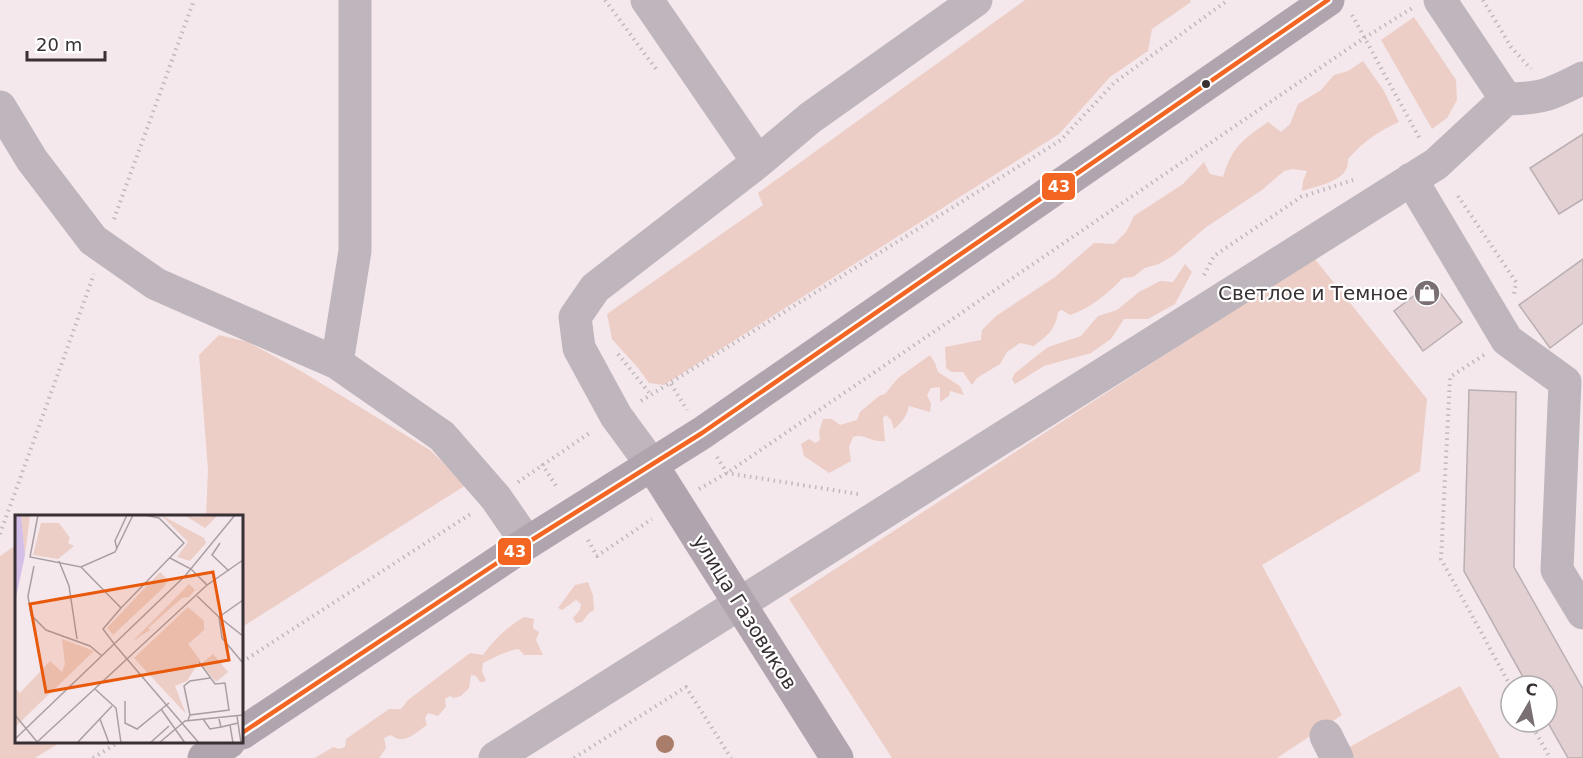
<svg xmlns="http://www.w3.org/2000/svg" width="1583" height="758" viewBox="0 0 1583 758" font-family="'DejaVu Sans',sans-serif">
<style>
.green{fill:#eccec6}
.building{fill:#e3d0d2;stroke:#b9afb2;stroke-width:1.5}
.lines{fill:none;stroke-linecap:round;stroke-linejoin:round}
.path{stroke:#bfb8bc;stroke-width:4;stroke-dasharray:1.5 4.5;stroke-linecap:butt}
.minor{stroke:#bfb6bd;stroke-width:33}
.major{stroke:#b0a5ae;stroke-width:33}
.bus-1-casing{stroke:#fff;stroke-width:9}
.bus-1{stroke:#f26522;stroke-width:4.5}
.tree{fill:#aa7c6a}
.bus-dot{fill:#393034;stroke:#fff;stroke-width:2}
.labels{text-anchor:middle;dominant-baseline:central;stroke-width:4.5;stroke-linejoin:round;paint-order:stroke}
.poi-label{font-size:20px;fill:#393034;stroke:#fff;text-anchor:end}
.street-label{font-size:20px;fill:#393034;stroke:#fff}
.inset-road{fill:none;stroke:#a99ea2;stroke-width:1.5}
.view{fill:#e8590c;fill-opacity:0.15;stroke:#e8590c;stroke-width:3}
.inset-edge{fill:none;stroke:#393034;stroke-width:3}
.line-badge{stroke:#fff;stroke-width:2}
.badge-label{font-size:16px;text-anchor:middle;font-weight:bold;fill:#fff}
</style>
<rect width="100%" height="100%" fill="#f4e8ec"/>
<path class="green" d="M 1025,0 L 1190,0 L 1191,2 L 1152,29 L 1148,51 L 1110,77 L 1059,134 L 664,385 L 649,383 L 638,368 L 612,339 L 607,314 L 763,205 L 758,193 Z
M 1414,17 L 1456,80 L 1457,100 L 1447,118 L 1432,129 L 1381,40 Z
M 1363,61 L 1384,91 L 1399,122 C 1378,131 1363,142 1348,159 C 1350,181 1320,185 1302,191 L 1303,181 L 1307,171 L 1293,169 L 1284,171 L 1262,190 L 1205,228 L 1174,255 L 1159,264 L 1145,268 L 1133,277 L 1123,278 C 1108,293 1090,309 1070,315 L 1062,310 L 1058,312 C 1056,329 1047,336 1034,346 L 1020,343 L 1007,352 L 1000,364 L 977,378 L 972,385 L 963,372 L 951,372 L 946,368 L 945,347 L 981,340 L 982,330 L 996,316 L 1055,277 L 1094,243 L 1114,244 L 1126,232 L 1134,216 L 1183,184 L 1204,162 L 1210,174 L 1223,177 C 1232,147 1242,140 1268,122 L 1281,132 L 1290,124 L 1298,104 L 1321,90 L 1334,75 L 1348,71 Z
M 1314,258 L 1427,399 L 1420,471 L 1262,565 L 1342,715 L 1277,758 L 892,758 L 789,599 Z
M 1185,264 L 1192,272 L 1175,304 L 1148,319 L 1124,319 L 1111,339 L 1091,353 L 1044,366 L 1015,384 L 1012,379 L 1015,373 L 1048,347 L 1081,336 L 1098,316 L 1117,310 L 1139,292 L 1160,281 L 1173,282 Z
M 219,335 L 248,342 L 301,371 L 430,450 L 466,485 L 242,627 L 242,516 L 206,516 L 208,470 L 199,355 Z
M 930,355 L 935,363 L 938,372 L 960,386 L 964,395 L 950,391 L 949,396 L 940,402 L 940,387 L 931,388 L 927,395 L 931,404 L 930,412 L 909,406 C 907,416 902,422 894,429 L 891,420 L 886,415 L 883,418 L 885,441 C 871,443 865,433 853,437 L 849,447 L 851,461 L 829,473 L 804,456 L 801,444 L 809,439 L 815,443 L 820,440 L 819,432 L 823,419 L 832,419 L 840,425 L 857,420 L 860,412 L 879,396 L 885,394 L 898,378 Z
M 16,545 L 16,742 L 61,742 L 35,758 L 0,758 L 0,556 Z
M 588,582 L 593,595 L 594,610 L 589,613 L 582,622 L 576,623 L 573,618 L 580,610 L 581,604 L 576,600 L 562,610 L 558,608 L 575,585 Z
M 524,617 L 534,619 L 533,628 L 539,632 L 536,640 L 543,655 L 524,655 L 519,649 C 509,650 493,658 483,663 L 482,672 L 486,680 L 484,682 L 480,682 L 476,676 L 471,675 L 469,688 L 461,696 L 454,698 L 450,696 L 445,699 L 446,707 L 438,716 L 428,713 L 425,718 L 427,725 C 415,733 404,746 391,735 L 384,738 L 386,748 L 379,758 L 315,758 L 333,747 L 339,749 L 345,747 L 346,739 L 389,709 L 401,709 L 408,700 L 470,653 L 483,655 C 495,639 506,628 524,617 Z
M 1460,686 L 1500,758 L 1349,758 L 1344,750 Z"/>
<path class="building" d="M 1583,134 L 1583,199 L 1559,214 L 1530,168 Z
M 1583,259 L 1583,323 L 1550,348 L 1519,305 Z
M 1432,282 L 1462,322 L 1423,351 L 1394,311 Z
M 1469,390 L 1516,392 L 1514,567 L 1583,689 L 1583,758 L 1568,758 L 1547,721 L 1547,686 L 1528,686 L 1464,571 Z"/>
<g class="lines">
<path class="path" d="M 605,0 L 656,69
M 1483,0 L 1511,47 L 1531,69
M 1352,15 L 1421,141
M 1458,196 L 1516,282 L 1514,294
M 114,219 L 194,0
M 1204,275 L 1214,256 L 1301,197 L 1353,180
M 618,354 L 651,395
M 1484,355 L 1450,377 L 1441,559 L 1511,687
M 671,384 L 687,410
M 641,401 L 1061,140 L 1114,83 L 1228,0
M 717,457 L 727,473 L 858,494
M 542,464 L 558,489
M 518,482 L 591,432
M 699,489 L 727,473 L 1364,38 L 1414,7
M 0,534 L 94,274
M 588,540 L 597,556 L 652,519
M 242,662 L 472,513
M 1530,722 L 1550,758
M 93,758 L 119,742
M 574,758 L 686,687 L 731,758"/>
<path class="minor" d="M 647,0 L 758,162 L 810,118 L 976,0
M 1440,0 L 1506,99 C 1542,99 1552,94 1583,78
M 0,107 L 32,160 L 93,240 L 156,284 L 337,363 L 442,436 L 496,498 L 527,543
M 1411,179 L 1507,340 L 1565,382 L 1557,570 L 1583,613
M 337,363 L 355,251 L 355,0
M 652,465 L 616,416 L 579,348 L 575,317 L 595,288 L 758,162
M 1326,736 L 1337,758
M 495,758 L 1436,164 L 1506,99"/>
<path class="major" d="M 652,465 L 837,758
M 242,733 L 527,543 L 702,433 L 1328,0
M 204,758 L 229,742"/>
<defs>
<path id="bus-1" d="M 242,733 L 527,543 L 702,433 L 1328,0"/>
</defs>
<use href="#bus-1" class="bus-1-casing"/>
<use href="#bus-1" class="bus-1"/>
</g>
<circle class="tree" cx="665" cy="744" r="9"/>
<defs>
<symbol id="shop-disc" viewBox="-11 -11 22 22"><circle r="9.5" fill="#7a7074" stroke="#fff"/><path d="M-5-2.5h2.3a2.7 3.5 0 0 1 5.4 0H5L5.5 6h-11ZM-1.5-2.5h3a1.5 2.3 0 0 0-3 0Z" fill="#fff"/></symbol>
</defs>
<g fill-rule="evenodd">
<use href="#shop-disc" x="1412" y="278" width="30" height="30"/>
</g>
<circle class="bus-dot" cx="1206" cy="84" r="5"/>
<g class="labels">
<g class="poi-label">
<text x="1408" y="293">Светлое и Темное</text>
</g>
<g class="street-label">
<text transform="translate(745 612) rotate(58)">улица Газовиков</text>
</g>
</g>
<g transform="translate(15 515)">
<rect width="228" height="228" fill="#f4e8ec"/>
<path d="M 6,0 L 15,0 L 10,40 L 8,21 ZM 146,0 L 189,23 L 191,28 L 175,46 L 162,42 L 173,27 ZM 169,0 L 179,2 L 203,0 L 190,13 ZM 26,8 L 44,8 L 55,23 L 53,28 L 59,31 L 43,44 L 18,40 ZM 145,57 L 153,65 L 149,72 L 98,120 L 92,113 ZM 174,69 L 180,75 L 174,82 L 167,83 L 133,113 L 135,115 L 118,126 ZM 173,92 L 189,106 L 189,115 L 173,129 L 185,145 L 172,166 L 160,171 L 171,199 L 119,143 ZM 47,124 L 79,136 L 0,212 L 0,173 L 5,178 L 35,146 L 47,157 L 50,149 ZM 198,139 L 213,157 L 201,167 L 186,149 Z" fill="#eccec6"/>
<path d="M 0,0 L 6,0 L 10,40 L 0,87 Z" fill="#d4bfe8"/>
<path class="inset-road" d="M 23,0 L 15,42 L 66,52 L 100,37 L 118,0M 205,28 L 197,40 L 214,56M 102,34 L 100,26 L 112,0M 155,43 L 176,54 L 192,70 L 228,45M 44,46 L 54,71 L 62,124M 19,51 L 13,81 L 16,100 L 31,115 L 75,131 L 87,141M 66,52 L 106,93 L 169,28 L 144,3 L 130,0M 182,81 L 204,102 L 207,123 L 228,148M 228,85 L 204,102 L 228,121M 100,130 L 88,114 L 106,93M 100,130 L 184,228M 80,174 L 101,193 L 106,228M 110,186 L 110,208 L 122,214 L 154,188M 146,194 L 170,228M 0,200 L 23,228M 175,200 L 169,171 L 175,166 L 195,163M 222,201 L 226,228M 85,204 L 94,228M 188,204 L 195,214 L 206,212M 204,204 L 206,212 L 223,208M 173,205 L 175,200 L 214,195 L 210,168 L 200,169 L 184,147M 215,210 L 218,228M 0,224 L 170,61 L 220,0M 21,228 L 192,70M 62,228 L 97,191M 135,228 L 154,211M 144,228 L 170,206 L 228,200"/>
<path class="view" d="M 198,57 L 214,145 L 31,177 L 15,89 Z"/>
<rect width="228" height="228" class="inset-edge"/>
</g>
<g class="line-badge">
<rect x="1041" y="172" width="35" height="29" rx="6" fill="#f26522"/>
<rect x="497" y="537" width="35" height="29" rx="6" fill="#f26522"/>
</g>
<g class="badge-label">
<text x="1059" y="192">43</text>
<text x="515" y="557">43</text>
</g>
<g transform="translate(1529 704) rotate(10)"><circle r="28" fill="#ffffff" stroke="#b0acae" stroke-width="1.5"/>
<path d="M0-4.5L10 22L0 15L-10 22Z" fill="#7a7074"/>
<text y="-9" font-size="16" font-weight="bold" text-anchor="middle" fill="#393034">С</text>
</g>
<path d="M27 51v9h78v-9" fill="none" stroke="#393034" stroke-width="3"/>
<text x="36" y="51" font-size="18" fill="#393034" stroke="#ffffff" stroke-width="4.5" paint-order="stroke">20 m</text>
</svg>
